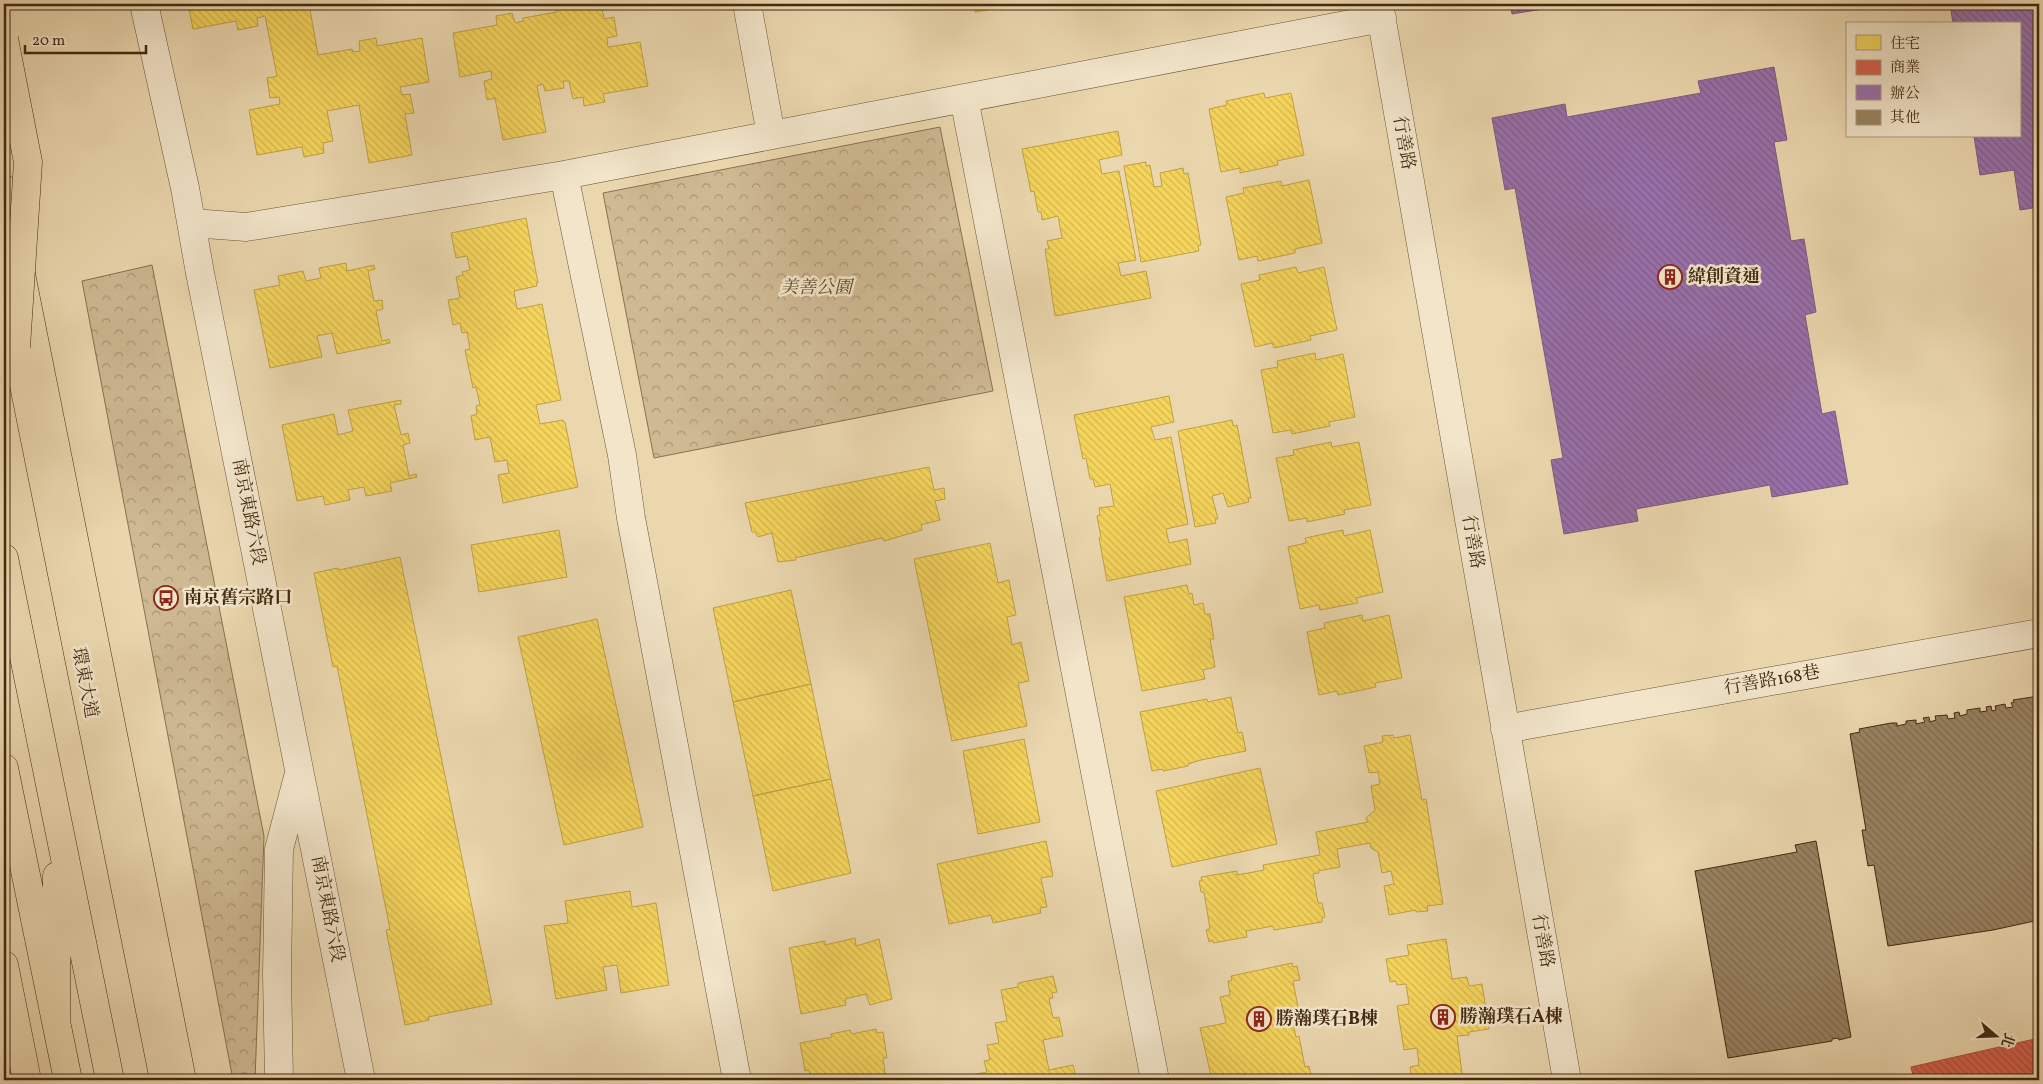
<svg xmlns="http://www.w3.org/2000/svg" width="2043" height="1084" viewBox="0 0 2043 1084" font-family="Vollkorn,'Noto Serif TC',serif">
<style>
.forest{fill:url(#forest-crowns);stroke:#887152}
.homes{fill:url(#homes-back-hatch);stroke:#c0a145}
.shops{fill:url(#shops-back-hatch);stroke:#a9503b}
.offices{fill:url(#offices-back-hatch);stroke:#7f5b7c}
.building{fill:url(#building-back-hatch);stroke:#412910}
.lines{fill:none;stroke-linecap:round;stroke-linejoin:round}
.minor-casing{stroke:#6c5438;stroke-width:29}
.major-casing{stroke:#412910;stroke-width:29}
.highway-casing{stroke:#412910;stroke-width:29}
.minor{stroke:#f2e5ca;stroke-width:28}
.major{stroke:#ebd7ae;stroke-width:28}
.highway{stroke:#ebd7ae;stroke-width:28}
.highway-bridge-casing{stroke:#412910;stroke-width:29;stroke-linecap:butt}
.highway-bridge{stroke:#ebd7ae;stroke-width:28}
.labels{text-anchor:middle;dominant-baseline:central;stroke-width:5;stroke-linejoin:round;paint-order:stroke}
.street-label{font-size:18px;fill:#412910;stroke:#f2e5ca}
.poi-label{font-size:18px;font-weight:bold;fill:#412910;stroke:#f2e5ca;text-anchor:start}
.park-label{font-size:18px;font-style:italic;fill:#5d462a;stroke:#f2e5ca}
</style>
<defs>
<pattern id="forest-crowns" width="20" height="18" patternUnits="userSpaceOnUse" patternTransform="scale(1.25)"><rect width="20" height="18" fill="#ceb993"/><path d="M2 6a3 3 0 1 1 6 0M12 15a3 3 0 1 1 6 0" fill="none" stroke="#a99677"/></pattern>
<pattern id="homes-back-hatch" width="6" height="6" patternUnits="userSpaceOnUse" patternTransform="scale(1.25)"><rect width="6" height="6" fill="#f6d55c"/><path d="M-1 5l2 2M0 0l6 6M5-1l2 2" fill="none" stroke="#d4b74f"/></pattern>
<pattern id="shops-back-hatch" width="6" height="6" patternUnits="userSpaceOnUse" patternTransform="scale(1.25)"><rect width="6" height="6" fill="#d6604d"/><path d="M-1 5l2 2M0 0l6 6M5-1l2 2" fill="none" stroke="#af4f3f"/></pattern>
<pattern id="offices-back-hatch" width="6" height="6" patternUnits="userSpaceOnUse" patternTransform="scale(1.25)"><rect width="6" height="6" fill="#9970ab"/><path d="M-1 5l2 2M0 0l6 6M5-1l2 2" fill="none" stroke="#7e5c8a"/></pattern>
<pattern id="building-back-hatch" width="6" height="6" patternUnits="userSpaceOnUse" patternTransform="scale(1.25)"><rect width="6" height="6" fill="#998362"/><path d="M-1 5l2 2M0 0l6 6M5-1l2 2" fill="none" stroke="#7e6b4f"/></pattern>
</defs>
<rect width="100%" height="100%" fill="#ebd7ae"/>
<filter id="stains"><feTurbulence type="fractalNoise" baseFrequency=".004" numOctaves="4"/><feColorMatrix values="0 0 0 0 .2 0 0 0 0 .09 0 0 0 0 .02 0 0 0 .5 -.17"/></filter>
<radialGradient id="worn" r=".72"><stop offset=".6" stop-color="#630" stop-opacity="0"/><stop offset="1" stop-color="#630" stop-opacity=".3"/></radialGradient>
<path class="forest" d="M 940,127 L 993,391 L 654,458 L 603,193 Z
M 152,265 L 264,836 L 255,1080 L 233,1080 L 82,281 Z"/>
<path class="homes" d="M 188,4 L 309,4 L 318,55 L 352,49 L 353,52 L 360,51 L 359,41 L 376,38 L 377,46 L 422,38 L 429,82 L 400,87 L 402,95 L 410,94 L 414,113 L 405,114 L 412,155 L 369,163 L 359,105 L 327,111 L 333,141 L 323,143 L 324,153 L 304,157 L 302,147 L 257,155 L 249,110 L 280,104 L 279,97 L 270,98 L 267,78 L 277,76 L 265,16 L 257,18 L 258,26 L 238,30 L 236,21 L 193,29 Z
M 555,4 L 601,4 L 604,19 L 614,17 L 617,36 L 607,38 L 608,47 L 640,42 L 648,86 L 603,94 L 605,102 L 584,106 L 583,97 L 573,99 L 569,81 L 563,81 L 564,88 L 545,91 L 543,84 L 537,86 L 546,132 L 503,140 L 495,98 L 487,100 L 484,81 L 492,79 L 491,71 L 460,77 L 453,33 L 497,25 L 496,16 L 512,13 L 515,23 L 523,21 L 523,18 L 557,12 Z
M 973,4 L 1016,4 L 1016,5 L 975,12 Z
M 1264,93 L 1265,98 L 1291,93 L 1304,155 L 1277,161 L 1278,165 L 1240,173 L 1240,168 L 1221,172 L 1209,109 L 1227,105 L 1226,101 Z
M 1118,131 L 1122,155 L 1099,160 L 1102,174 L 1119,171 L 1136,260 L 1118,263 L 1121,276 L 1146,271 L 1151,298 L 1055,316 L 1045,249 L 1049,249 L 1047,241 L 1062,238 L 1058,216 L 1042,220 L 1041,212 L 1038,212 L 1034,191 L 1031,192 L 1022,149 Z
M 1146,162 L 1146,166 L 1150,165 L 1154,187 L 1162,186 L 1160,173 L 1183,168 L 1184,174 L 1188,173 L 1201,245 L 1198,246 L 1199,251 L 1141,262 L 1124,166 Z
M 1309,180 L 1322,243 L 1295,249 L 1295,253 L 1258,261 L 1257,256 L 1239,260 L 1226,197 L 1244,193 L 1243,188 L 1281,181 L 1282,186 Z
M 526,218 L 538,283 L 536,283 L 537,286 L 514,291 L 517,309 L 542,304 L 561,400 L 536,405 L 538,414 L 540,424 L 563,420 L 563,422 L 565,422 L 578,487 L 503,503 L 498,475 L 509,473 L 507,460 L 495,462 L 490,437 L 475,440 L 471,416 L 477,414 L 476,406 L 480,405 L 476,387 L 473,388 L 465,350 L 470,349 L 467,332 L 462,333 L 460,323 L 453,325 L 448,300 L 460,298 L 456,277 L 463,275 L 462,272 L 470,270 L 467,256 L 456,258 L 451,233 Z
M 346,263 L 347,271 L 374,265 L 375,269 L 368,271 L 374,301 L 382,300 L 383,309 L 376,311 L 382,341 L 389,339 L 390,343 L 337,354 L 332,333 L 317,336 L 322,357 L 270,368 L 254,290 L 280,285 L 278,276 L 303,271 L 306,281 L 321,278 L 319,268 Z
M 1296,267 L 1298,273 L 1324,267 L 1337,330 L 1310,336 L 1311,340 L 1274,348 L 1272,343 L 1255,347 L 1241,284 L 1260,280 L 1259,275 Z
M 1315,353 L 1316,360 L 1343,354 L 1355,417 L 1329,422 L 1330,426 L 1292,434 L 1291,430 L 1273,433 L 1261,370 L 1278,367 L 1277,361 Z
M 1169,396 L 1174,422 L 1151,427 L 1155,440 L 1171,437 L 1188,524 L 1166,529 L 1169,543 L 1187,539 L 1191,564 L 1107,581 L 1099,538 L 1101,537 L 1097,516 L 1100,515 L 1099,508 L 1114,506 L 1110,484 L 1095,487 L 1093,479 L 1090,479 L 1086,458 L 1083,459 L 1074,415 Z
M 401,400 L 401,404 L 394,405 L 401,435 L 408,433 L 410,443 L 403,445 L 409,476 L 416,474 L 417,477 L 390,483 L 392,491 L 366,496 L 364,487 L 348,490 L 350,500 L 325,505 L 323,496 L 297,501 L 282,425 L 334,414 L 338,435 L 353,431 L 348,410 Z
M 1232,420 L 1233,426 L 1237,425 L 1251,498 L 1248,498 L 1249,502 L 1228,507 L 1223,493 L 1212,496 L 1218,519 L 1215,519 L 1216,523 L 1195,527 L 1178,431 Z
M 1331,442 L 1332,447 L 1359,442 L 1371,505 L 1344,510 L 1345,514 L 1307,522 L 1307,518 L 1289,521 L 1276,458 L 1294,455 L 1293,450 Z
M 929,467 L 934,490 L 944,488 L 945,499 L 935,501 L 940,520 L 921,525 L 922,530 L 884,541 L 882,538 L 795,558 L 796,560 L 778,562 L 772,533 L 758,537 L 755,532 L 752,532 L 745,503 Z
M 559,530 L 567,577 L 479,592 L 471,545 Z
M 1343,530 L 1344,536 L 1370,530 L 1383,592 L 1356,598 L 1358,603 L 1320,610 L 1319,605 L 1300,609 L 1288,547 L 1306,543 L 1305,538 Z
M 990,543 L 998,583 L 1009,580 L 1016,615 L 1007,617 L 1012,645 L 1021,642 L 1029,681 L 1018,683 L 1027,726 L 952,741 L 914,559 Z
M 400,557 L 492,1004 L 428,1017 L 429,1020 L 405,1025 L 386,930 L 390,929 L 337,666 L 333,667 L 314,573 L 338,568 L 339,570 Z
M 1187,585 L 1189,594 L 1192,593 L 1194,605 L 1203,603 L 1205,614 L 1210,614 L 1214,639 L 1210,639 L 1215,667 L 1203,670 L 1205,679 L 1142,691 L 1124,597 Z
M 791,590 L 811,684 L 733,702 L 713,608 Z
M 1362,615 L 1363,621 L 1389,615 L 1402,678 L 1375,683 L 1376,687 L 1338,695 L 1337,691 L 1319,695 L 1307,632 L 1325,628 L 1324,623 Z
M 597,619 L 643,827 L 564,845 L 518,637 Z
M 811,684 L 831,779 L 753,796 L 733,702 Z
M 1231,697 L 1238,733 L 1242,732 L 1246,751 L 1201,760 L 1188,764 L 1188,766 L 1163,771 L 1163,769 L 1152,771 L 1140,712 L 1207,699 L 1208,702 Z
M 1393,735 L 1394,738 L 1410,735 L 1422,800 L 1426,799 L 1443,904 L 1427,906 L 1428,911 L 1416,912 L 1416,910 L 1389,915 L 1384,886 L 1394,884 L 1391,871 L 1382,873 L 1378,852 L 1371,848 L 1370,843 L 1337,849 L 1340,867 L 1318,871 L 1319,873 L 1313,874 L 1318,903 L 1322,903 L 1325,917 L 1322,918 L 1322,922 L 1274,930 L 1273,926 L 1246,931 L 1247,937 L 1213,943 L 1213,940 L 1209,942 L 1206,930 L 1210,929 L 1204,892 L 1201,892 L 1199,881 L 1202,881 L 1201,877 L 1237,871 L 1237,875 L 1264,870 L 1263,865 L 1320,855 L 1316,832 L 1368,822 L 1366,818 L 1375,810 L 1371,786 L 1380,784 L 1378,772 L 1369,773 L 1364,746 L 1383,742 L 1382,736 Z
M 1024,739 L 1040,822 L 978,834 L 963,751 Z
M 1260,768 L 1277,844 L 1172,867 L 1156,791 Z
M 831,779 L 851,873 L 773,891 L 753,796 Z
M 1046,841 L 1053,876 L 1041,878 L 1047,907 L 1040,908 L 1041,913 L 993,923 L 991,915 L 949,924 L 937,864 Z
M 630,891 L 632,907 L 656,903 L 669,985 L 621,993 L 617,965 L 603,967 L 607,990 L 556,999 L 544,926 L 568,923 L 565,901 Z
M 855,938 L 856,946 L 879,939 L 892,999 L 870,1005 L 866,994 L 845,999 L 846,1005 L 801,1014 L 789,948 L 825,941 L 825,945 Z
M 1446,939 L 1452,979 L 1467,977 L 1469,986 L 1482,984 L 1489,1029 L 1469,1032 L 1469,1035 L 1457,1036 L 1463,1080 L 1408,1080 L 1407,1075 L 1411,1074 L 1410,1067 L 1419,1065 L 1417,1048 L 1404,1050 L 1397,1006 L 1409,1004 L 1406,984 L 1397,985 L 1396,981 L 1390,982 L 1386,959 L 1409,955 L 1407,945 Z
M 1292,963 L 1293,967 L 1297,966 L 1300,980 L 1293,981 L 1299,1012 L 1291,1014 L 1296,1037 L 1299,1036 L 1305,1067 L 1309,1066 L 1312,1080 L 1212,1080 L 1200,1028 L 1226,1023 L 1220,997 L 1230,995 L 1228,981 L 1232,980 L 1231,976 Z
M 1053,976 L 1057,992 L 1052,993 L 1053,998 L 1049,999 L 1053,1018 L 1059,1017 L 1063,1036 L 1043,1040 L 1049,1070 L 1073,1065 L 1077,1080 L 972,1080 L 971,1075 L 987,1072 L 984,1061 L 990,1060 L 987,1045 L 999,1043 L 995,1023 L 1007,1021 L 1001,990 L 1018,987 L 1018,983 Z
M 876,1029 L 877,1033 L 883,1032 L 887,1058 L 883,1058 L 886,1080 L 811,1080 L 809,1070 L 805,1071 L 800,1043 L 832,1037 L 831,1034 L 850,1030 L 852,1034 Z"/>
<path class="shops" d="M 2039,1038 L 2039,1080 L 1914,1080 L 1911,1067 Z"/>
<path class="offices" d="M 1510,4 L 1574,4 L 1512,14 Z
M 1950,4 L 2039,4 L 2039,207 L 2020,210 L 2014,170 L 1980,175 L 1974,136 L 2019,136 L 2019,24 L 1953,24 Z
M 1774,67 L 1787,140 L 1774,142 L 1791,241 L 1804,239 L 1816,312 L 1805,315 L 1822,414 L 1835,411 L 1848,484 L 1772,497 L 1770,485 L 1636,509 L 1638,521 L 1564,534 L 1551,460 L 1563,458 L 1515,188 L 1505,190 L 1492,118 L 1565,104 L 1567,117 L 1701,93 L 1698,81 Z"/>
<path class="building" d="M 2039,696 L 2039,920 L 1993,930 L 1888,946 L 1874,865 L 1868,866 L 1862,830 L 1866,830 L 1850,734 L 1860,732 L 1859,729 L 1891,723 L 1897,723 L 1897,726 L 1906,724 L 1906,721 L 1916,720 L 1916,724 L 1925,722 L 1923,718 L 1929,717 L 1930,722 L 1936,720 L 1935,716 L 1947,715 L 1948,719 L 1955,718 L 1954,713 L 1959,712 L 1960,716 L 1967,714 L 1967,710 L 1980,708 L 1980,712 L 1987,711 L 1986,707 L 1991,706 L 1992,711 L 1996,710 L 1995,706 L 2005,704 L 2006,708 L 2013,707 L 2011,703 L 2014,702 L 2013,700 Z
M 1816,841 L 1851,1037 L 1839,1040 L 1838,1038 L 1832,1039 L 1832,1041 L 1808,1045 L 1728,1058 L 1695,871 L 1797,852 L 1795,845 Z"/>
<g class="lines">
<defs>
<path id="minor" d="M 144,4 L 185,188 L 200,273 L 361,1080
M 747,4 L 771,135
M 1379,4 L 1567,1080
M 964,98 L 1155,1080
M 564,175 L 622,455 L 631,518 L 737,1080
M 192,223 L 246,227 L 564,175 L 1382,18
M 1505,729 L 2039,633
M 279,1080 L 277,974 L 279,849 L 298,777"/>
<path id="major" d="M 4,189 L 182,1080
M 4,965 L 27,1080"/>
<path id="highway" d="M 4,286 L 164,1080
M 4,558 L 110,1080
M 4,768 L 68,1080
M 56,1021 L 57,876"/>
</defs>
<use href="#minor" class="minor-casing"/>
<use href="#major" class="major-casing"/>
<use href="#highway" class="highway-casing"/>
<use href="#minor" class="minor"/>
<use href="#major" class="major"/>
<use href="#highway" class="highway"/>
<defs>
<path id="highway-bridge" d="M 4,39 L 28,162 L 16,347"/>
</defs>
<use href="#highway-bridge" class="highway-bridge-casing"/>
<use href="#highway-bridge" class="highway-bridge"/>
</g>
<defs>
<symbol id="building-ring" viewBox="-11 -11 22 22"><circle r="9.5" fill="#f2e5ca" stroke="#8f2418" stroke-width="1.5"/><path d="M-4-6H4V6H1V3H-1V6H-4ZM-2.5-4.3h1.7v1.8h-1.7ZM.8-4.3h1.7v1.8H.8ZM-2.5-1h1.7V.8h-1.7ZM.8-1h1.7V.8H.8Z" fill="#8f2418"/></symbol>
<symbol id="bus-ring" viewBox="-11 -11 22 22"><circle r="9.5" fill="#f2e5ca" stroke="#8f2418" stroke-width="1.5"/><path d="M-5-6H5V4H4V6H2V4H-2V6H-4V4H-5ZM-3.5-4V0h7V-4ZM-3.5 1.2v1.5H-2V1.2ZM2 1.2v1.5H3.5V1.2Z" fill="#8f2418"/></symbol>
</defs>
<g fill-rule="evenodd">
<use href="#building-ring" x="1656" y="263" width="28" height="28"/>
<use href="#bus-ring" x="152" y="584" width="28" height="28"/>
<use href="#building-ring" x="1429" y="1003" width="28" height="28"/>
<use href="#building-ring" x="1245" y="1005" width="28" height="28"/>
</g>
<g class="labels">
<g class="street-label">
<text transform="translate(1403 143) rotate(80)">行善路</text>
<text transform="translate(248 512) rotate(79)">南京東路六段</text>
<text transform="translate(1472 542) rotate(80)">行善路</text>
<text transform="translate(1772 681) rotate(-10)">行善路168巷</text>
<text transform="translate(84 683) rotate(79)">環東大道</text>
<text transform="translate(327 909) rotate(79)">南京東路六段</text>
<text transform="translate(1542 941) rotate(80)">行善路</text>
</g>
<g class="poi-label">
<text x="1688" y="277">緯創資通</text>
<text x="184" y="598">南京舊宗路口</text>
<text x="1460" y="1017">勝瀚璞石A棟</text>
<text x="1276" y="1019">勝瀚璞石B棟</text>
</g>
<g class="park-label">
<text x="816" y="288">美善公園</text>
</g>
</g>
<rect width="2043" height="1084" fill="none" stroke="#ebd7ae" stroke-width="20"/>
<rect x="5" y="5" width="2033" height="1074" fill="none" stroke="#412910" stroke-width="2.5"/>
<rect x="10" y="10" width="2023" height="1064" fill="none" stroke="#412910"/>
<rect x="1846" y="22" width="175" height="115" fill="#f2e5ca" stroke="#ab9a80"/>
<rect x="1856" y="35" width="25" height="15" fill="#f6d55c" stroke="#ab9a80"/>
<text x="1890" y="48" font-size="15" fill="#412910">住宅</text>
<rect x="1856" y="60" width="25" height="15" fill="#d6604d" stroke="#ab9a80"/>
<text x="1890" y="72" font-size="15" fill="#412910">商業</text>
<rect x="1856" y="85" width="25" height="15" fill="#9970ab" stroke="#ab9a80"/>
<text x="1890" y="98" font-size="15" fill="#412910">辦公</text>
<rect x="1856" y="110" width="25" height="15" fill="#998362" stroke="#ab9a80"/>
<text x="1890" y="122" font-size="15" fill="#412910">其他</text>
<g transform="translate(1996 1036) rotate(109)" stroke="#f2e5ca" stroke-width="4" paint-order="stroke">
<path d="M0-4L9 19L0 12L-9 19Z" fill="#412910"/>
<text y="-8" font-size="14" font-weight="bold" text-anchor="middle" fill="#412910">北</text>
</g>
<path d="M25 45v8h121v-8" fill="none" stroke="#412910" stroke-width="2.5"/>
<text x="32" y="45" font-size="15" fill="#412910" stroke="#f2e5ca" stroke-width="4" paint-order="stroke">20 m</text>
<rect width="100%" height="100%" filter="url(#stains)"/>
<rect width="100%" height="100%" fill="url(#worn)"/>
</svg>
